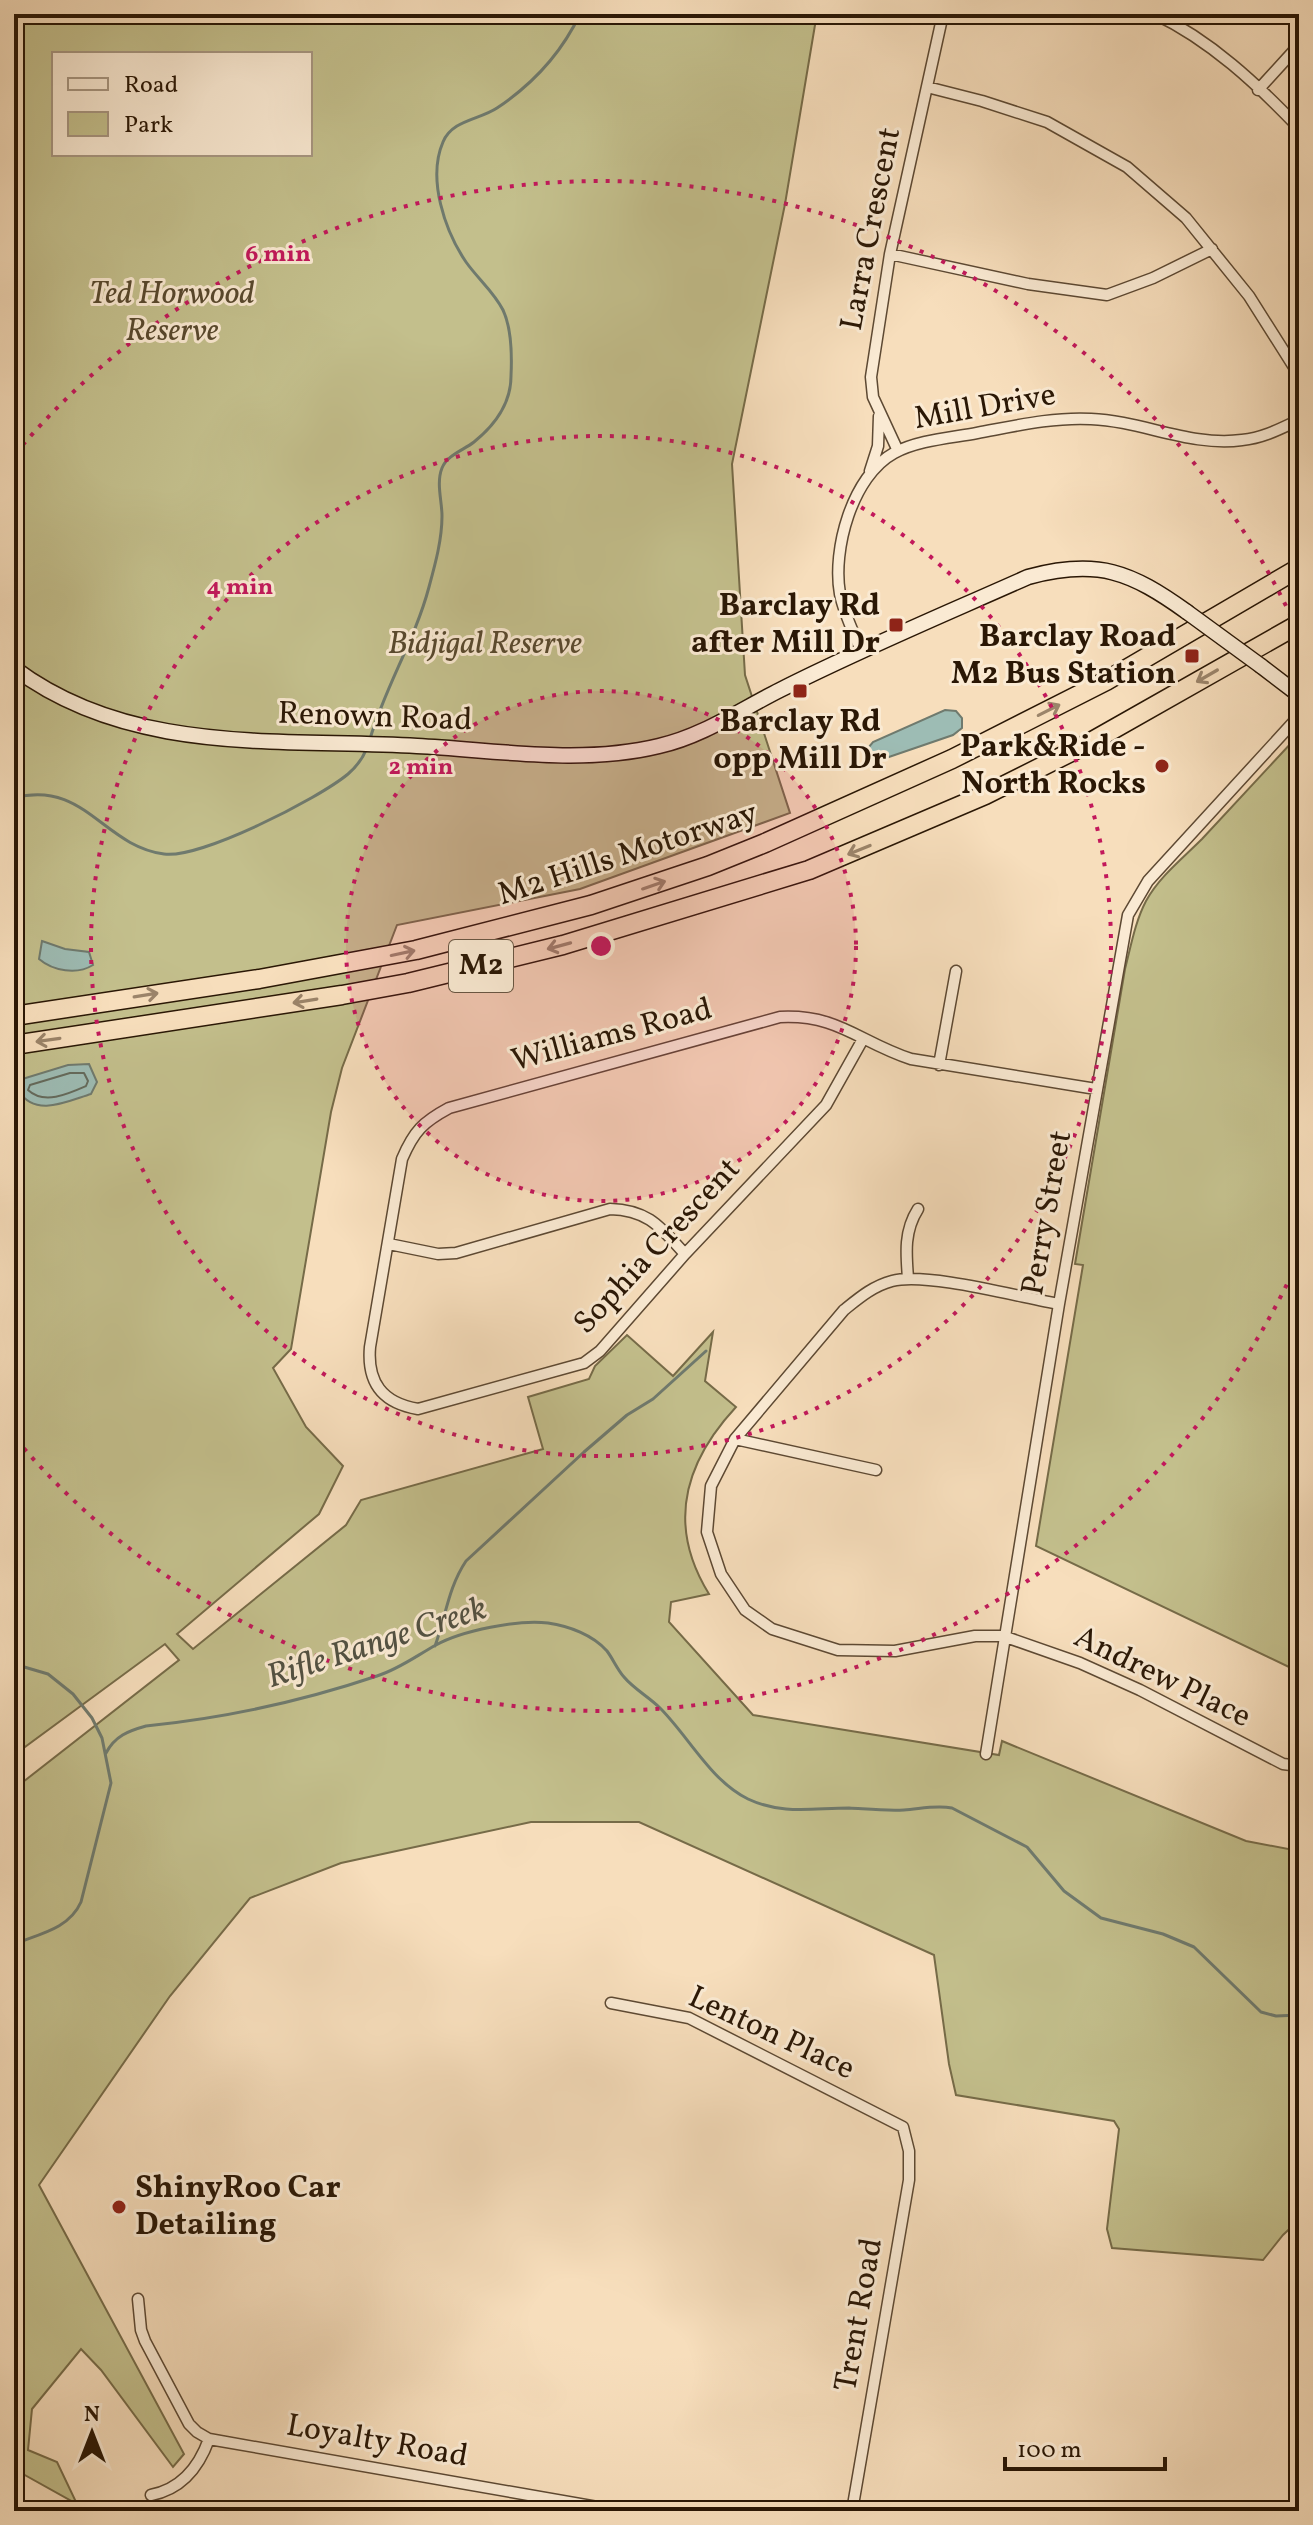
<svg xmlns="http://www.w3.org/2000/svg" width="1313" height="2525" viewBox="0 0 1313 2525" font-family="Vollkorn,serif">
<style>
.green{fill:#c3bf8c;stroke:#766b48;stroke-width:2;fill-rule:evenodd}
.water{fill:#9dbcb4;stroke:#6f7a6e;stroke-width:2}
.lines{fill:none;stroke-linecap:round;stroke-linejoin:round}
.shore{stroke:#646a5c;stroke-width:2}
.stream{stroke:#6f7a6e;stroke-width:3}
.street-casing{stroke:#5d4933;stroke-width:13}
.secondary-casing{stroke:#2a1705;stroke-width:17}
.highway-casing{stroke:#2a1705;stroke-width:21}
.street{stroke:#faead3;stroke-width:10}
.secondary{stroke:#faead3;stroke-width:14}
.highway{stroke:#f7debc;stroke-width:18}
.secondary-bridge-casing{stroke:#2a1705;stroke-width:17;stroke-linecap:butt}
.secondary-bridge{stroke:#faead3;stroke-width:14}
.oneway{stroke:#9b846a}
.ring{fill:none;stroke:#c2185b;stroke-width:4;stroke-dasharray:4 8}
.poi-dot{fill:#8f2418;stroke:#faead3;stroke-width:3}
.labels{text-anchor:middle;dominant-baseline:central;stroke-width:6;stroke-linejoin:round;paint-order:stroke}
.shield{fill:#faead3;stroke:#685643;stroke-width:2}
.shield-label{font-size:30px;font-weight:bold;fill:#2a1705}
.street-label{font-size:32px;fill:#2a1705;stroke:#faead3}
.park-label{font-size:32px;font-style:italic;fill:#58492e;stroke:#faead3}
.poi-label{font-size:32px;font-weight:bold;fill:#2a1705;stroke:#faead3;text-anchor:end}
.water-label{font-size:34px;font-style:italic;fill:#525142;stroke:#faead3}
.centre{fill:#c2185b;stroke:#faead3;stroke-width:4}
.ring-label{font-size:24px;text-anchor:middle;font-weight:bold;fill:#c2185b;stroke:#faead3;stroke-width:6;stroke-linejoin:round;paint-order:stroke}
</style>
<rect width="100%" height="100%" fill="#f7debc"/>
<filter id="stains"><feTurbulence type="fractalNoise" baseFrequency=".0025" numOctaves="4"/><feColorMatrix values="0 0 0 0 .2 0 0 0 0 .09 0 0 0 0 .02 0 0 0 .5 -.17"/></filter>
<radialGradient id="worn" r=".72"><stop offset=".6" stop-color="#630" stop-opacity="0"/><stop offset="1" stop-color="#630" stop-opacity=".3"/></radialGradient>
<path class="green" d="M 14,14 L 820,14 L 816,19 L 785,204 L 732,464 L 745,675 L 790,813 L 580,889 L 397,925 L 342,1068 L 331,1112 L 291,1349 L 273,1368 L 306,1427 L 343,1466 L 319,1514 L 177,1634 L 193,1649 L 346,1525 L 361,1500 L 543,1449 L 528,1397 L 589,1379 L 595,1366 L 627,1335 L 673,1376 L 713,1332 L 705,1381 L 736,1407 C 684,1463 667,1526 709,1594 L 671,1602 L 669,1622 L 753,1715 L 999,1755 L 1002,1741 L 1246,1841 L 1299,1851 L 1299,2220 L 1283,2235 L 1263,2260 L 1112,2248 L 1107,2229 L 1119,2129 L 1114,2121 L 956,2095 L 949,2064 L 934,1955 L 639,1822 L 531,1822 L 341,1863 L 250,1898 L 170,1996 L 39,2185 L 184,2454 L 173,2467 L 101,2370 L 81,2349 L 32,2409 L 28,2450 L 57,2462 L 77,2504 L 14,2469 L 14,1789 L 179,1660 L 165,1644 L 14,1755 ZM 54,54 L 310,54 L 310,154 L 54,154 Z
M 1293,741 L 1299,741 L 1299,1669 L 1291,1668 L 1036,1546 L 1083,1265 L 1075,1264 L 1125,969 C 1131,946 1135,922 1146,901 C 1159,877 1183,858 1202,839 Z"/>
<path class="water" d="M 945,710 L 956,711 L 962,718 L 962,728 L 953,735 L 886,758 L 877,760 L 869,756 L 868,748 L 873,742 Z
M 42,941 L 65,949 L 89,952 L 93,965 C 77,975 53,971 39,959 Z
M 89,1064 L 97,1082 L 91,1094 C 68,1101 35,1118 19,1091 L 19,1080 L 68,1065 Z"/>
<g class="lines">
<path class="shore" d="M 70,1073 L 84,1073 L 88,1081 L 86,1086 C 68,1094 44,1105 28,1090 L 30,1085 Z"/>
<path class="stream" d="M 370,739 C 385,687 415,640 429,587 C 435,565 442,540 442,516 C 442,501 436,483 442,468 C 447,455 464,450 474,442 C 495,425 511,403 511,376 C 512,355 512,329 503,310 C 494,292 478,279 466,262 C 445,231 427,179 443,142 C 452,120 479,120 497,108 C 533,84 562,52 580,14
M 14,798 C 84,779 103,846 164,854 C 200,859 318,799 348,774 C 356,767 362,760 366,750
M 435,1646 C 446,1616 448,1588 466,1561 L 584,1452 L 627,1415 L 653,1399 L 706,1351
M 14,1664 L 48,1674 L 73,1694 L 92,1718 L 102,1738 L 111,1783 L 81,1902 C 69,1929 39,1934 14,1944
M 106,1753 C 115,1736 128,1731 146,1726 C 224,1718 303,1701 377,1676 C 399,1669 416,1656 436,1645 C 461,1631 519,1619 548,1623 C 569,1626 593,1635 607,1651 C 613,1659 617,1669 624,1677 C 634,1689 649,1697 660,1708 C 689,1737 711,1781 748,1799 C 782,1815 813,1808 849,1808 C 867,1809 885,1811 904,1810 C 920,1809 935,1805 952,1808 L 1027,1847 L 1064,1891 L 1101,1918 L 1163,1934 L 1194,1947 L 1261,2012 L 1276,2016 L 1299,2015"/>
<defs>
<path id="street" d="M 1155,14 C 1210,40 1257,84 1299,128
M 927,87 L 982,101 L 1047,122 L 1127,167 L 1186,218 L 1249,296 L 1299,375
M 1258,90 L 1299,45
M 890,254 L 1028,284 L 1107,295 L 1153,278 L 1212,249
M 898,451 L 873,397 L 871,377 L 890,254 L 943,14
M 870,471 L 878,446 L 879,416
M 861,651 C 854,633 844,614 840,594 C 832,550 852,476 894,453 C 918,440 950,438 977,433 C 1015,426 1052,417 1091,419 C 1142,421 1191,447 1242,440 C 1263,438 1280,429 1299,420
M 863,1039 L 826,1105 L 685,1254 L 600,1351 L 584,1363 L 418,1409 C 382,1403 367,1382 370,1347 L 402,1159 C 414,1131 423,1122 449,1108 L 780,1017 C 838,1014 859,1042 911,1059 L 1096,1089
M 939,1065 L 956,971
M 389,1244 L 438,1254 L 456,1253 L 610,1209 C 649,1210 661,1228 685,1254
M 908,1278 C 906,1253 904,1231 918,1209
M 1059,1304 C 1019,1297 927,1272 892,1281 C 873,1286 859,1298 844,1310 L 735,1439 L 711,1486 L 707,1532 L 721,1574 L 745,1610 L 772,1629 L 838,1650 L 895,1651 L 975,1636 L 1003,1636 L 1080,1663 L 1140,1690 L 1283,1764 L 1299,1766
M 735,1439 L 876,1470
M 986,1754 L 1059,1304 L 1128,915 L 1148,881 L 1299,716
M 611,2003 L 689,2018 L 903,2127 L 909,2151 L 909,2180 L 852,2511
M 138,2299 L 141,2330 L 145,2341 L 189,2424 L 197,2432 L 209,2439
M 151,2495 C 182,2489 199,2467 209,2439 L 620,2511"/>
<path id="secondary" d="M 1261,666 L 1299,695
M 14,668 C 131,756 280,738 417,746 C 497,750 581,765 659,746 C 703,736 740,710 780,690 C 861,649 945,614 1028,577 C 1098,558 1131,572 1187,612"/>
<path id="highway" d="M 14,1016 L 259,979 L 416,950 L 591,905 L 708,866 L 765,843 L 952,759 L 1106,681 L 1299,568
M 14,1045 L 342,995 L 408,983 L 563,945 L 809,870 L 985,795 L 1089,743 L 1299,624"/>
</defs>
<use href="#street" class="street-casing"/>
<use href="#secondary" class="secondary-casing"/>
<use href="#highway" class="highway-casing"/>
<use href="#street" class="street"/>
<use href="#secondary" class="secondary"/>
<use href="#highway" class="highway"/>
<defs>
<path id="secondary-bridge" d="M 1187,612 L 1261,666"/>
</defs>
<use href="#secondary-bridge" class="secondary-bridge-casing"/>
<use href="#secondary-bridge" class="secondary-bridge"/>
</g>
<defs><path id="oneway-shaft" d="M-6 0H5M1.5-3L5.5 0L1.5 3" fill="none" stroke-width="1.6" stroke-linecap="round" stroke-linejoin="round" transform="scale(2)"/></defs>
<g class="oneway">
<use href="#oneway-shaft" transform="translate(1207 676) rotate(150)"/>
<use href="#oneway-shaft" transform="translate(1049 710) rotate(-27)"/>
<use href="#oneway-shaft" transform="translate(859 850) rotate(158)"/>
<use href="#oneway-shaft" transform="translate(654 885) rotate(-19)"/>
<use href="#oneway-shaft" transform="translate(559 946) rotate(165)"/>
<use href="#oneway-shaft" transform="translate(403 953) rotate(-12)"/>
<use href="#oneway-shaft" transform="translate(146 995) rotate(-9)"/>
<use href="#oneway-shaft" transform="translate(305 1001) rotate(171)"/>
<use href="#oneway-shaft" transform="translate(48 1040) rotate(172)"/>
</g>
<circle cx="601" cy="946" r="255" fill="#c2185b" fill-opacity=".12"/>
<g class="ring">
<circle cx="601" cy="946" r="255"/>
<circle cx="601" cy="946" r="510"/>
<path d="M1297 1263A765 765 0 0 1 15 1438M15 454A765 765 0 0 1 1297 629"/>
</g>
<g class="poi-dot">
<rect x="888" y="617" width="16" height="16" rx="4"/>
<rect x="1184" y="648" width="16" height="16" rx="4"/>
<rect x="792" y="683" width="16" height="16" rx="4"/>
<circle cx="1162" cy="766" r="8"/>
<circle cx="119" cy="2207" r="8"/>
</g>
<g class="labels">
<rect class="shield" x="449" y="940" width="64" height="52" rx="6"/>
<g class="shield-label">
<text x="481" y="966">M2</text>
</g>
<g class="street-label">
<text transform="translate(872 229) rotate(-79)">Larra Crescent</text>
<text transform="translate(985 408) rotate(-10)">Mill Drive</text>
<text transform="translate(375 718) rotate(2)">Renown Road</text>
<text transform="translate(628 855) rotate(-18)">M2 Hills Motorway</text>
<text transform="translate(612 1036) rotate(-15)">Williams Road</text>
<text transform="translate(1048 1213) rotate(-80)">Perry Street</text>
<text transform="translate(658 1247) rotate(-47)">Sophia Crescent</text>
<text transform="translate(1162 1678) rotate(26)">Andrew Place</text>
<text transform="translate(771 2034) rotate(25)">Lenton Place</text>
<text transform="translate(860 2315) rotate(-80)">Trent Road</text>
<text transform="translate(377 2442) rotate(10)">Loyalty Road</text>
</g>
<g class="park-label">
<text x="172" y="295">Ted Horwood<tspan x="172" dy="37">Reserve</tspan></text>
<text x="485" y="645">Bidjigal Reserve</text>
</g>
<g class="poi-label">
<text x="880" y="607">Barclay Rd<tspan x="880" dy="37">after Mill Dr</tspan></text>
<text x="1176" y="638">Barclay Road<tspan x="1176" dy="37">M2 Bus Station</tspan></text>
<text x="800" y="723" text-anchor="middle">Barclay Rd<tspan x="800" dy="37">opp Mill Dr</tspan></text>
<text x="1146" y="748">Park&amp;Ride -<tspan x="1146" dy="37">North Rocks</tspan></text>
<text x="135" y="2189" text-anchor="start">ShinyRoo Car<tspan x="135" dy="37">Detailing</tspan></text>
</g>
<g class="water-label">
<text transform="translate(377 1644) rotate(-18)">Rifle Range Creek</text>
</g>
</g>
<circle cx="601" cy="946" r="12" class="centre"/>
<g class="ring-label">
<text x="278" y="261">6 min</text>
<text x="240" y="594">4 min</text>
<text x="421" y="774">2 min</text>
</g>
<rect width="1313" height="2525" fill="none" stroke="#f7debc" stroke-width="48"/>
<rect x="16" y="16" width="1281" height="2493" fill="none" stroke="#2a1705" stroke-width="4"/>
<rect x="24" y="24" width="1265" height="2477" fill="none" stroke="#2a1705" stroke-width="2"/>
<rect x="52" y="52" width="260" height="104" fill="#faead3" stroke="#a79681" stroke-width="2"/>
<rect x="68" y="78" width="40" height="12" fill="#faead3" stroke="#a79681" stroke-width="2"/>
<text x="124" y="92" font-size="24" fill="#2a1705">Road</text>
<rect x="68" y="112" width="40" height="24" fill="#c3bf8c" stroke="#a79681" stroke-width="2"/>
<text x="124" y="132" font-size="24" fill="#2a1705">Park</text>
<g transform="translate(92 2433)" stroke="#faead3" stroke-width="6" paint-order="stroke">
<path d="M0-6L14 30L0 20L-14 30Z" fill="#2a1705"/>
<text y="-12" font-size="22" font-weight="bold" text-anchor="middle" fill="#2a1705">N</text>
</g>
<path d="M1005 2457v12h160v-12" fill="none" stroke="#2a1705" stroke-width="4"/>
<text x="1017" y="2457" font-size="24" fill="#2a1705" stroke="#faead3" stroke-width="6" paint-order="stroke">100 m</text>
<rect width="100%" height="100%" filter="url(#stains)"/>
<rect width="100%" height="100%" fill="url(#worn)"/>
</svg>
